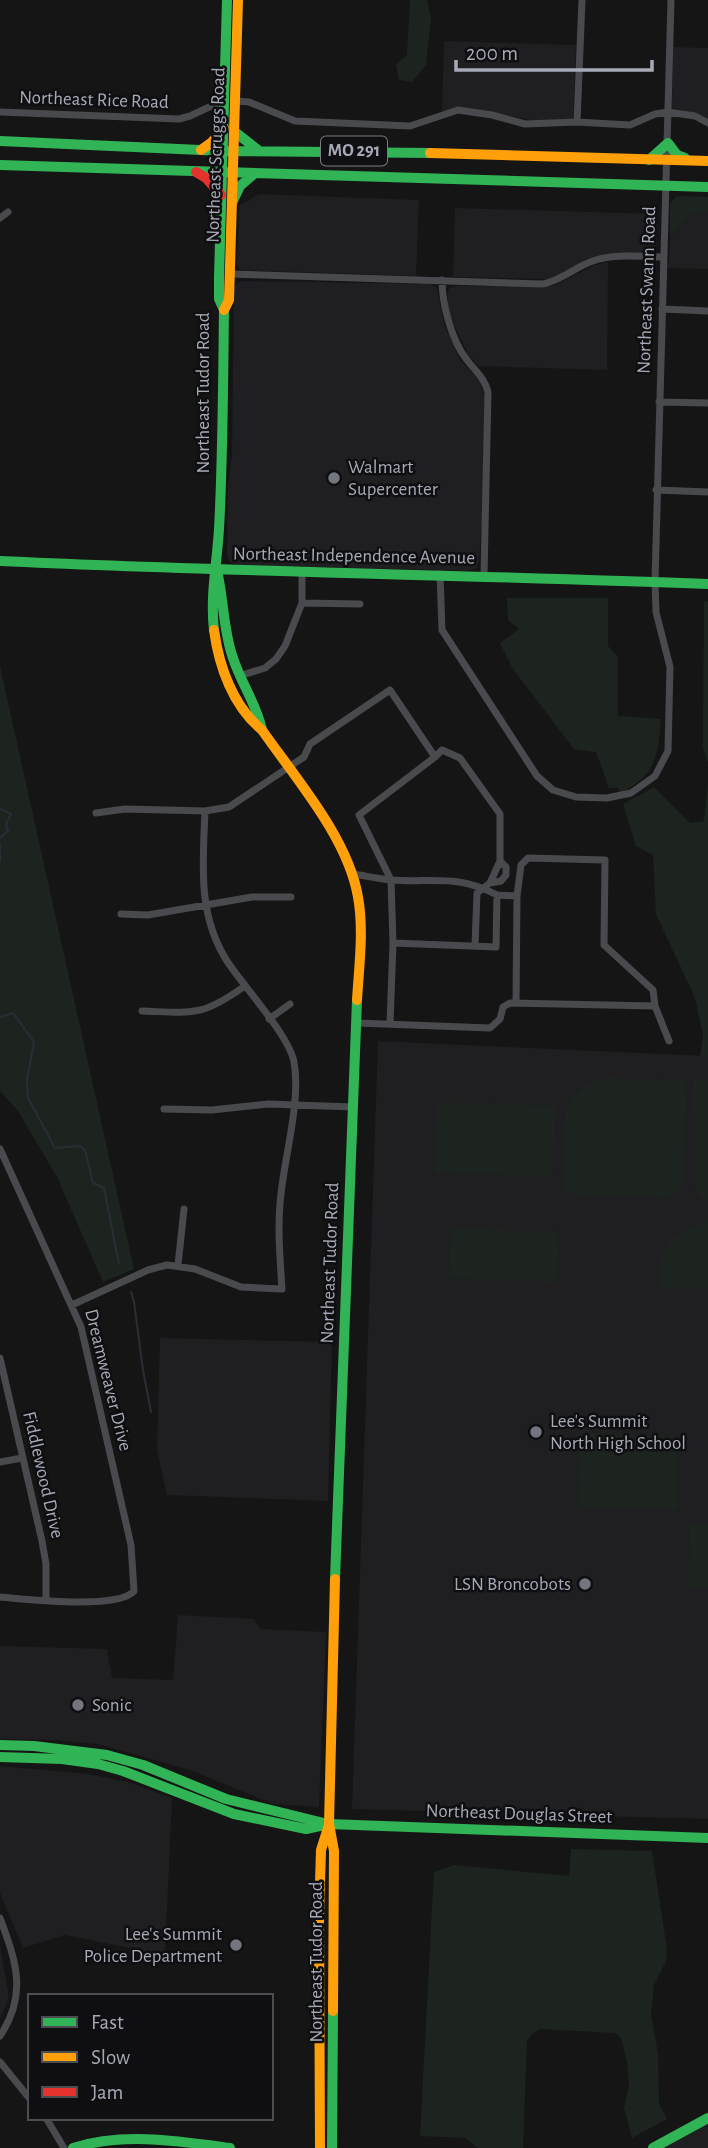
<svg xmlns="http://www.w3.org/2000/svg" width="708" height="2148" viewBox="0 0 708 2148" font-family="'Alegreya Sans',sans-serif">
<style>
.built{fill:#1f1f21}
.green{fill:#1d241f}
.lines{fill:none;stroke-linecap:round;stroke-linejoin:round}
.stream{stroke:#292e36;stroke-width:2}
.street{stroke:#494a4e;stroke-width:7}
.fast{stroke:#30b455;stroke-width:10}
.slow{stroke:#ff9f0a;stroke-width:10}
.jam{stroke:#e5322d;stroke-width:10}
.poi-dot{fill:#73767e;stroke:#0f0f11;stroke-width:2.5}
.labels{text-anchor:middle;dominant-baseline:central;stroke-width:5;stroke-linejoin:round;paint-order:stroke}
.shield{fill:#0f0f11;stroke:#797c84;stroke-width:2}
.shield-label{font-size:18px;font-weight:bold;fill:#a6aab6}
.street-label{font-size:19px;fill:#a6aab6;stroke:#0f0f11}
.poi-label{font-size:19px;fill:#a6aab6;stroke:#0f0f11;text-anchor:start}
</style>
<rect width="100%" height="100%" fill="#151515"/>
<path class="built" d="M 444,41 L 576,45 L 573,118 L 570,120 L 537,121 L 476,110 L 442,113 Z
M 673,47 L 708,48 L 708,120 L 698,114 L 672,108 Z
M 259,194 L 419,200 L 416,276 L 240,270 L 237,264 L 239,206 Z
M 455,208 L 658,214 L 657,245 L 651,253 L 599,255 L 561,275 L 549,279 L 453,277 Z
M 692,212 L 708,213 L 708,269 L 664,268 L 669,263 L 670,236 Z
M 608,262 L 607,370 L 479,366 L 469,356 L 451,319 L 447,299 L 449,288 L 456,286 L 553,286 L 595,265 Z
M 241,281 L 430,284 L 437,288 L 444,324 L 460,360 L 479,380 L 485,398 L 483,507 L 479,562 L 476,568 L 469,571 L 236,565 L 229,561 L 227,555 L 228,484 L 232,454 L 234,288 L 236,284 Z
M 378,1041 L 708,1056 L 708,1819 L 352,1809 Z
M 160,1338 L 332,1342 L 328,1501 L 167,1495 L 157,1450 Z
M 178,1615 L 254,1619 L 261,1629 L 326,1632 L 319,1807 L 273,1804 L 190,1770 L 97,1744 L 56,1740 L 0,1739 L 0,1646 L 107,1649 L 112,1678 L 173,1680 Z
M 0,1766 L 89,1774 L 128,1782 L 172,1798 L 165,1955 L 65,1935 L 23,1948 L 0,1893 Z
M 0,1946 L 9,1997 L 0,2019 Z
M 708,2118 L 708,2148 L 653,2148 Z"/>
<path class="green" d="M 410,0 L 427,0 L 431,18 L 426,65 L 412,82 L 399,80 L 396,65 L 407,55 Z
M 682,196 L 708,197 L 708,213 L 692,213 L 670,236 L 670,204 L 676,197 Z
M 507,598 L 608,598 L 608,646 L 618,657 L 618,716 L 661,719 C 658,757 656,775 620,793 L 618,788 L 609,788 L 596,752 L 574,749 L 513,669 L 500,643 L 519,629 L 508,620 Z
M 708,601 L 708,763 L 703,748 L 704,602 Z
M 0,666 L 134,1269 L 103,1282 L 57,1177 L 18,1111 L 0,1091 Z
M 708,785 L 708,1056 L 700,1056 L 703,1035 L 695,998 L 656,914 L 653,855 L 636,846 L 623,804 L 654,787 L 690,823 L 704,821 Z
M 604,1078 L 687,1081 L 683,1186 L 674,1196 L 665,1198 L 564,1193 C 564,1173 561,1120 569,1104 C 577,1090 589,1083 604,1078 Z
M 694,1079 L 708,1080 L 708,1199 L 704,1199 L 696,1192 Z
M 437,1102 L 555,1106 L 552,1176 L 435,1173 Z
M 708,1222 L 708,1289 L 659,1289 C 658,1251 670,1232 708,1222 Z
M 451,1229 L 559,1232 L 557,1282 L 449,1278 Z
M 579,1433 L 677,1436 L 677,1509 L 578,1506 Z
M 690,1524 L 708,1525 L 708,1589 L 688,1588 Z
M 571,1849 L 652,1851 L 667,1950 L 666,1961 L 654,1985 L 651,2015 L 658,2054 L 659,2104 L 667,2119 L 632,2138 L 624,2108 L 629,2084 L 627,2063 L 621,2037 L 615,2033 L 540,2029 L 533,2033 L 527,2041 L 523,2148 L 478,2148 L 465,2138 L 420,2136 L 434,1872 L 454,1865 L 569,1876 Z"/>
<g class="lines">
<path class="stream" d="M 0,809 L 11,814 L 6,824 L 8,831 L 0,838
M 0,844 L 0,861
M 0,1017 L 13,1013 L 34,1042 L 27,1080 L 28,1098 L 55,1148 L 80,1146 L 85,1150 L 93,1183 L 104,1188 L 119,1264
M 131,1292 L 134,1302 L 143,1370 L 151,1412"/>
<path class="street" d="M 236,101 L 249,102 L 295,121 L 410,126 L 458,110 L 492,115 L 525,124 L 577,122 L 630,125 L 655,114 L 668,112 L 695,116 L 708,123
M 0,112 L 179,119 L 190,116 L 224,100
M 577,122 L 582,0
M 0,218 L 8,212
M 230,274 L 543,284 C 562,280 575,267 593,261 C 614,253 642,257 664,257
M 442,280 C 442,304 452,342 467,360 C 476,372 484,377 488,392 L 484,575
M 662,309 L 708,311
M 659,402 L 708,403
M 656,490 L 708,492
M 440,574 L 442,630 L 537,776 L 553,790 L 576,797 L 607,798 L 631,793 L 655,776 L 668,751 L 670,667 L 656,612 L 655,581 L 671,0
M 302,603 L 360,604
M 239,676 L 265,668 L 276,659 L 285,646 L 302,603 L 302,572
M 96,813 L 125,809 L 205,811 L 229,807 L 304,757 L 310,744 L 390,690 L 435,757 L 442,750 L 460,758 L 500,814 L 500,861 L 490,883
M 353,874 C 366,876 379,879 391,880 C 433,883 457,874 497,895
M 121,914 L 148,915 L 252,897 L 291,897
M 393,943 L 496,947 L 497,895 L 517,896
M 475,946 L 477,893 L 490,883 L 501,881 L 506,875 L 506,867 L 500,861
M 516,1003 L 517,896 L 521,865 L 528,858 L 605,860 L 604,945 L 653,990 L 655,1006
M 142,1011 C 194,1013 201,1017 245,986
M 269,1019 L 290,1004
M 357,1023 L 490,1028 L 500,1019 L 503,1007 L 510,1003 L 655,1006 L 669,1041
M 390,1024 L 393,943 L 391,880 L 359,815 L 435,757
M 164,1109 L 212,1110 L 268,1104 L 353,1107
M 0,1149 L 81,1327 L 131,1545 L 134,1591 C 118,1610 25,1599 0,1597
M 178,1265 L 184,1209
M 72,1305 L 148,1270 L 167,1265 L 195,1269 L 241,1287 L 282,1289 C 280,1257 277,1226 281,1194 C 285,1155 301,1100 294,1062 C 289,1035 243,986 227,961 C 197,914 203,863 205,811
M 0,1358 L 42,1541 L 46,1564 L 46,1600
M 0,1462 L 22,1458
M 0,1918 C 16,1961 28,1994 0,2036
M 0,2062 L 30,2099
M 46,2118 L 64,2148"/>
<path class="fast" d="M 235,132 L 258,150
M 0,141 L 223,151 L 430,153
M 649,160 L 668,143 L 677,155 L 685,158
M 0,165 L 708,187
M 233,201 L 240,186 L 254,174
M 0,561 C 236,572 472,575 708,584
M 217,571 C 224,600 223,630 233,658 C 241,683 257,705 262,730
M 214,630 C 210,596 217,563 219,529 C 223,456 223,383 224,310 L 219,299 L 219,277 L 227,0
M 335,1579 L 357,1000
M 0,1745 L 34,1746 L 107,1755 L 143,1765 L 226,1799 L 328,1824
M 0,1757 L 62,1759 L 98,1764 L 123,1771 L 234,1814 L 306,1829 L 329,1824 L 708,1838
M 73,2148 C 123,2132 179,2141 230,2148
M 332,2148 L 333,2011
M 653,2148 L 708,2118"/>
<path class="slow" d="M 201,150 L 212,142 L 224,128
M 430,153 L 708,161
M 224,310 L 229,300 L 238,0
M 214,630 C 219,667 233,706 262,730 C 296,779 348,838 358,897 C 364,930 359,967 357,1000
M 333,2011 L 334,1851 L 329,1824 L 335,1579
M 320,2148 L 319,1916 L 321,1850 L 328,1828"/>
<path class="jam" d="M 196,172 L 206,178 L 221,195"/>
</g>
<g class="poi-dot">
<circle cx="334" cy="478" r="7"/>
<circle cx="536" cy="1432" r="7"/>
<circle cx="585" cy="1584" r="7"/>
<circle cx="78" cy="1705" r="7"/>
<circle cx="236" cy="1945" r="7"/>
</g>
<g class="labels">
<rect class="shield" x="321" y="136.5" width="66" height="29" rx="5"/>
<g class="shield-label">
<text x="354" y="151">MO 291</text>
</g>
<g class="street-label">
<text transform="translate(94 100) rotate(2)">Northeast Rice Road</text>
<text transform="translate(216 155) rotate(-88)">Northeast Scruggs Road</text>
<text transform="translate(647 290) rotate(-88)">Northeast Swann Road</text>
<text transform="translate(203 393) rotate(-90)">Northeast Tudor Road</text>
<text transform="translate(354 556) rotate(1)">Northeast Independence Avenue</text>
<text transform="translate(330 1263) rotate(-88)">Northeast Tudor Road</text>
<text transform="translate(108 1380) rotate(76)">Dreamweaver Drive</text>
<text transform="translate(43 1475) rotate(77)">Fiddlewood Drive</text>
<text transform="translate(519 1814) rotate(2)">Northeast Douglas Street</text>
<text transform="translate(316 1962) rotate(-90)">Northeast Tudor Road</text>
</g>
<g class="poi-label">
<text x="348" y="467">Walmart<tspan x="348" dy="22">Supercenter</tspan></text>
<text x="550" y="1421">Lee's Summit<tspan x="550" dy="22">North High School</tspan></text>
<text x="571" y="1584" text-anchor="end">LSN Broncobots</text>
<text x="92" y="1705">Sonic</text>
<text x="222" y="1934" text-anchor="end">Lee's Summit<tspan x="222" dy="22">Police Department</tspan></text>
</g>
</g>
<rect x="28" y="1994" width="245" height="126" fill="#0f0f11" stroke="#4b4d53" stroke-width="2"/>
<rect x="42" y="2017" width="35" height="10" fill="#30b455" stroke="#4b4d53" stroke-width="2"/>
<text x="91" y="2029" font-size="21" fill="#a6aab6">Fast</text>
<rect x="42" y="2052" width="35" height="10" fill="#ff9f0a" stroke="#4b4d53" stroke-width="2"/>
<text x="91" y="2064" font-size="21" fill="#a6aab6">Slow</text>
<rect x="42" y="2087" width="35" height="10" fill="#e5322d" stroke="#4b4d53" stroke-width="2"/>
<text x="91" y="2099" font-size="21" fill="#a6aab6">Jam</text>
<path d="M456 60v10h196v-10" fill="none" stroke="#a6aab6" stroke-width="3.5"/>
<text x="466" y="60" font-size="21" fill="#a6aab6" stroke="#0f0f11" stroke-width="5" paint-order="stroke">200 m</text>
</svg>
